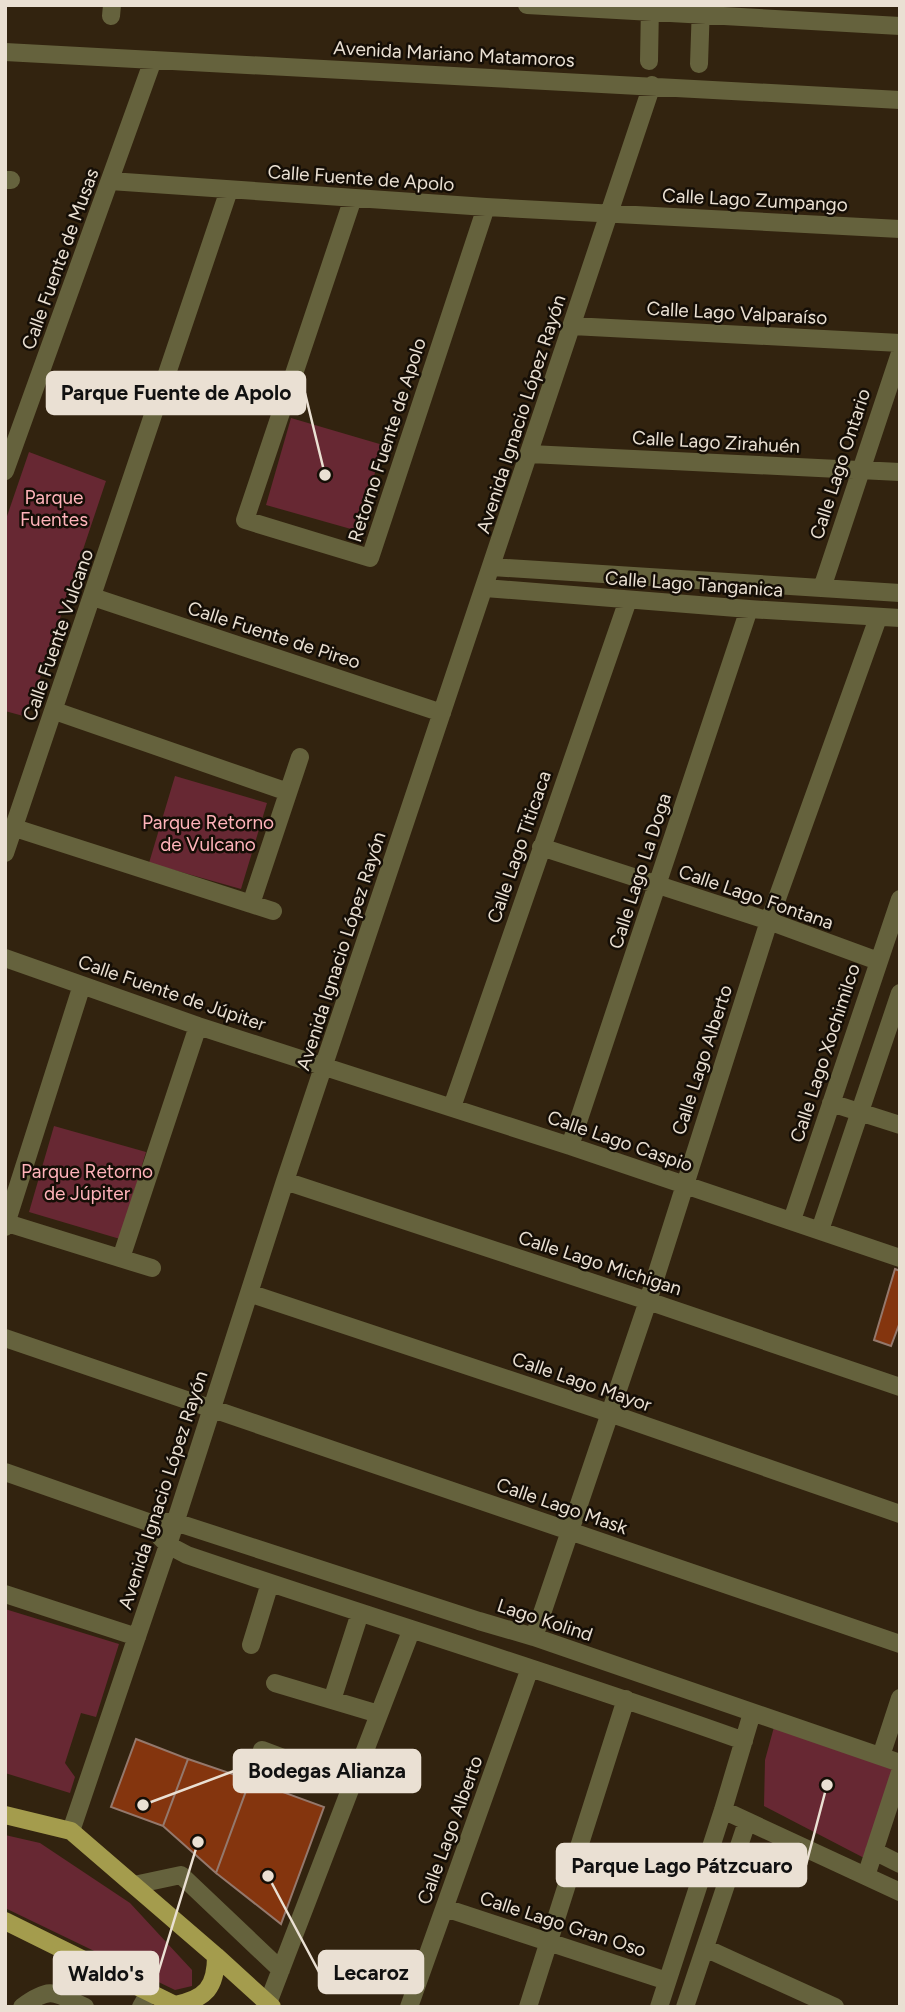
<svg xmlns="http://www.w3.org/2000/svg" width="905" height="2012" viewBox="0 0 905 2012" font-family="Figtree,sans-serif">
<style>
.green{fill:#672833}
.building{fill:#84350e;stroke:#94786c;stroke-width:2}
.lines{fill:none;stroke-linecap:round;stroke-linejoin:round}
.minor{stroke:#65623d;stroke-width:18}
.major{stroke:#a49c4d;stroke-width:18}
.labels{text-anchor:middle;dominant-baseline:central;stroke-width:5;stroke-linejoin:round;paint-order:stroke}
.street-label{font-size:19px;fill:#eae0d3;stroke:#150e06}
.park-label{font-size:19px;fill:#ffb3ba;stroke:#150e06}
.leader{fill:none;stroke:#eae0d3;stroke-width:2.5}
.callout-dot{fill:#eae0d3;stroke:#150e06;stroke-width:2.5}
.callout{fill:#eae0d3;stroke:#eae0d3;stroke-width:2.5}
.callout-label{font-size:21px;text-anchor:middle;font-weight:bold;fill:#111}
</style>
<rect width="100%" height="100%" fill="#32230f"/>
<path class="green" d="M 291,418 L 383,445 L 358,531 L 266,505 Z
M 29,452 L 106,481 L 27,717 L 5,711 L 5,522 Z
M 175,776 L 267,803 L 241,889 L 149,863 Z
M 54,1126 L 146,1152 L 120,1239 L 29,1212 Z
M 5,1609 L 119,1644 L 96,1717 L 81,1713 L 65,1763 L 75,1777 L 70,1793 L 5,1773 Z
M 774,1727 L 894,1765 L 868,1860 L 764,1806 L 765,1760 Z
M 5,1835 L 40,1843 L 130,1903 L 192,1970 L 192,1986 L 175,1990 L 5,1908 Z"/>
<path class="building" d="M 895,1269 L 900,1271 L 900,1322 L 891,1346 L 874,1340 Z
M 136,1739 L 188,1759 L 163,1826 L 111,1807 Z
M 188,1759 L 250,1780 L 216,1873 L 163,1826 Z
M 250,1780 L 324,1807 L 281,1924 L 216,1873 Z"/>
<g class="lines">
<path class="minor" d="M 527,5 L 900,26
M 111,16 L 112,5
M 5,52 L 900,100
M 649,61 L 650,5
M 699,64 L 701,5
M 5,180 L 11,180
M 110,181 L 486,207 L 900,229
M 353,198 L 245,520 L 370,558 L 486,207
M 572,326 L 900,343
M 530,454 L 900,472
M 5,471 L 153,60
M 492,567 L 900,593
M 485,588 L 749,609 L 900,618
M 822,588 L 900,353
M 93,597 L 442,713
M 55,711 L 288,792
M 15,828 L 273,911
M 541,847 L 769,921 L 878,961
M 5,853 L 229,190
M 251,904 L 300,757
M 5,958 L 198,1026 L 570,1146 L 900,1258
M 831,1103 L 900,1125
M 452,1107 L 628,600
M 570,1146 L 749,609
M 285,1181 L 648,1301 L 900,1387
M 792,1220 L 900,899
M 7,1223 L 152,1268
M 5,1227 L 82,985
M 820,1230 L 900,993
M 121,1258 L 198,1026
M 249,1293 L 609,1413 L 900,1514
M 5,1338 L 900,1644
M 5,1472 L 148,1522 L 175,1522 L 479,1621 L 534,1637 L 900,1763
M 160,1537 L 168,1545 L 187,1555 C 372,1618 560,1675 744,1741
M 5,1594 L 137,1637
M 534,1637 L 648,1301 L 769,921 L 878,618
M 251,1645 L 270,1583
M 275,1683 L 379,1714
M 332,1700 L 360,1613
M 262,1750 L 352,1784
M 881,1756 L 900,1698
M 723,1810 L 900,1892
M 71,1831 L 168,1545 L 285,1181 L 652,85
M 874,1851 L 900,1864
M 866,1876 L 900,1772
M 134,1885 L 181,1875 L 281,1970
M 445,1908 L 667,1981
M 705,1948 L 835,2007
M 268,2003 L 411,1631
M 22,2007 C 52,1985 55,1993 85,2007
M 141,2007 L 150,1991
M 409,2007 L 530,1668
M 528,2007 L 626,1699
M 659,2007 L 723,1810 L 752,1713
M 685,2007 L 747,1822"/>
<path class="major" d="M 5,1815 L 71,1831 L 216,1956 L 272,2007
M 5,1921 L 179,2007
M 175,2005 C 206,1999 216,1987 216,1956"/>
</g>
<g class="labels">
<g class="street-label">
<text transform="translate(454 54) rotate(3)">Avenida Mariano Matamoros</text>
<text transform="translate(361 178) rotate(4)">Calle Fuente de Apolo</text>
<text transform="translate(755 200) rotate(3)">Calle Lago Zumpango</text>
<text transform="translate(60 259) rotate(-70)">Calle Fuente de Musas</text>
<text transform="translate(737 313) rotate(3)">Calle Lago Valparaíso</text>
<text transform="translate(521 414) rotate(-72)">Avenida Ignacio López Rayón</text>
<text transform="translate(387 440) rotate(-72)">Retorno Fuente de Apolo</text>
<text transform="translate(716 442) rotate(3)">Calle Lago Zirahuén</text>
<text transform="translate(840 464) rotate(-72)">Calle Lago Ontario</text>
<text transform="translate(694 584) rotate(4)">Calle Lago Tanganica</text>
<text transform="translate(58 635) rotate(-71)">Calle Fuente Vulcano</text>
<text transform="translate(274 635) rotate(18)">Calle Fuente de Pireo</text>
<text transform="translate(519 847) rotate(-71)">Calle Lago Titicaca</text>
<text transform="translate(640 871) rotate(-72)">Calle Lago La Doga</text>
<text transform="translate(756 897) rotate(19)">Calle Lago Fontana</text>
<text transform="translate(341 951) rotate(-72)">Avenida Ignacio López Rayón</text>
<text transform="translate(172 993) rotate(19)">Calle Fuente de Júpiter</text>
<text transform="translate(825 1053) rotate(-72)">Calle Lago Xochimilco</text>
<text transform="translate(702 1060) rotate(-72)">Calle Lago Alberto</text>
<text transform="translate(620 1141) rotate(19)">Calle Lago Caspio</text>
<text transform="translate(600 1263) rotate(18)">Calle Lago Michigan</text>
<text transform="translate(582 1382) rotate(19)">Calle Lago Mayor</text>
<text transform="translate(163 1490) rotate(-72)">Avenida Ignacio López Rayón</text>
<text transform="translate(562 1506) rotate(19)">Calle Lago Mask</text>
<text transform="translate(545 1620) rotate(18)">Lago Kolind</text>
<text transform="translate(450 1830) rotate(-70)">Calle Lago Alberto</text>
<text transform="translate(563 1924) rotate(18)">Calle Lago Gran Oso</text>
</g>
<g class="park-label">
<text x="54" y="497">Parque<tspan x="54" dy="22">Fuentes</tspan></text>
<text x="208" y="822">Parque Retorno<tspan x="208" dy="22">de Vulcano</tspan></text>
<text x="87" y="1171">Parque Retorno<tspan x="87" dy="22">de Júpiter</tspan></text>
</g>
</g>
<path class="leader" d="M325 475L305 393M143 1805L234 1771M827 1785L806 1865M268 1876L319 1972M198 1842L158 1973"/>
<g class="callout-dot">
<circle cx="325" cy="475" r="7"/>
<circle cx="143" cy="1805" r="7"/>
<circle cx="827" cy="1785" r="7"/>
<circle cx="268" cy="1876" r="7"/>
<circle cx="198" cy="1842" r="7"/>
</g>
<g class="callout">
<rect x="47" y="372" width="258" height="42" rx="7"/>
<rect x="234" y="1750" width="186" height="42" rx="7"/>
<rect x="557" y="1844" width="249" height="42" rx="7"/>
<rect x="319" y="1951" width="104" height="42" rx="7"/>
<rect x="54" y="1952" width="104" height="42" rx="7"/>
</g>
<g class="callout-label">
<text x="176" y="400">Parque Fuente de Apolo</text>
<text x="327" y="1778">Bodegas Alianza</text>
<text x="682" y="1873">Parque Lago Pátzcuaro</text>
<text x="371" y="1980">Lecaroz</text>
<text x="106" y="1981">Waldo's</text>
</g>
<rect width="905" height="2012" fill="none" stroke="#eae0d3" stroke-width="14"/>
</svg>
